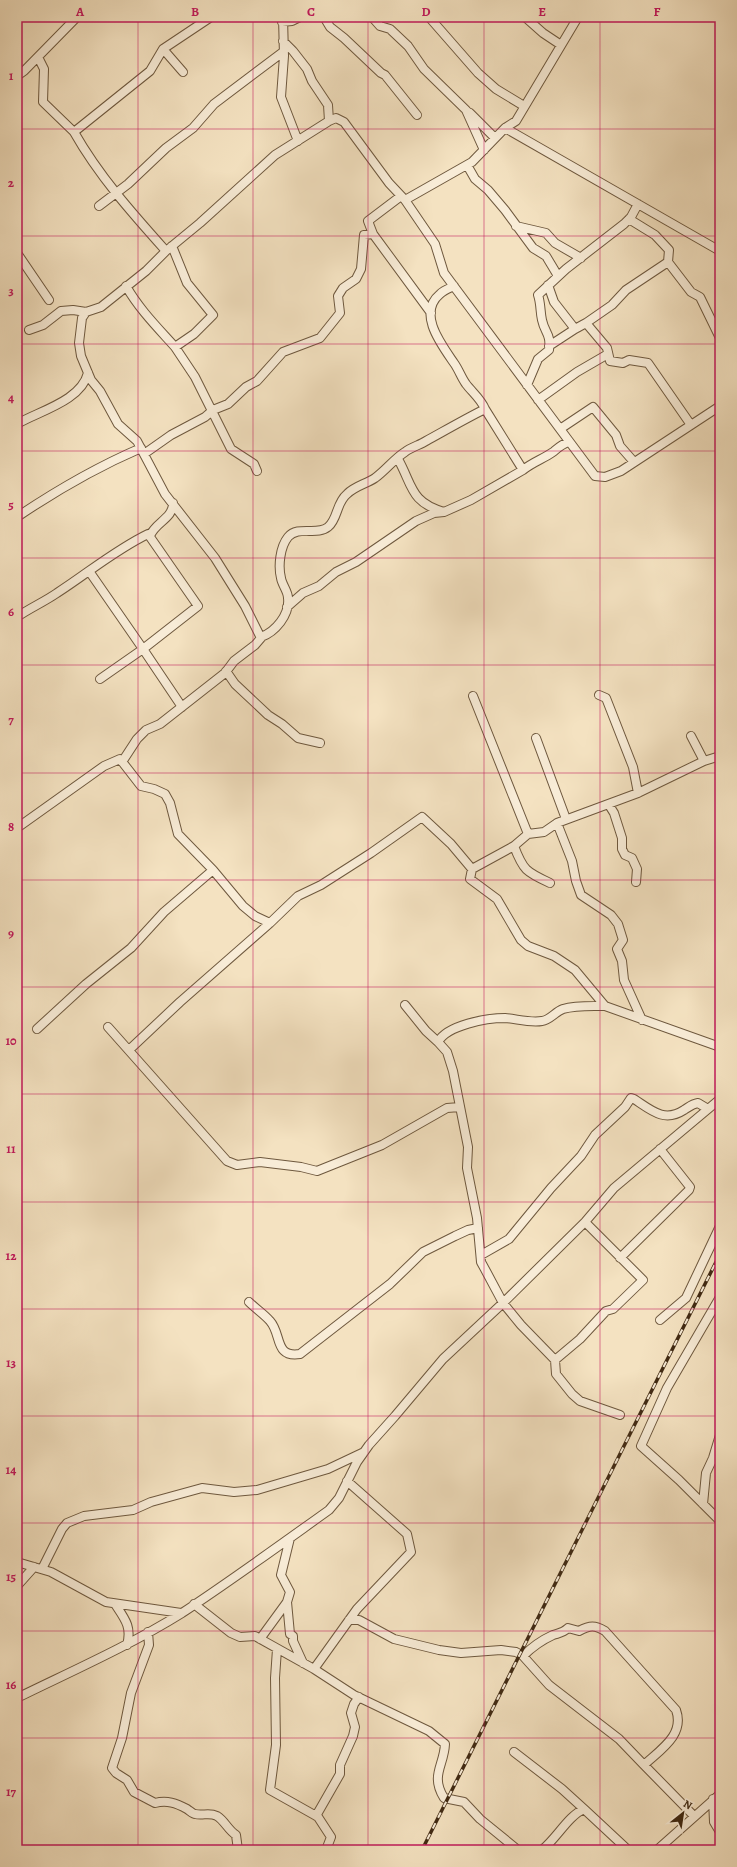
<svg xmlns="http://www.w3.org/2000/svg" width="737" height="1867" viewBox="0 0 737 1867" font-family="Alegreya,serif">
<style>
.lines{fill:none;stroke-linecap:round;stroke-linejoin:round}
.minor-casing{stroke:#6e583e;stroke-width:10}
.minor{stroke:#f8ecd7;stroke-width:8}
.rail-casing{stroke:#412a13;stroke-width:3.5}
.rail{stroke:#f8ecd7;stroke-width:2;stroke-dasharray:6;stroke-linecap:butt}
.grid{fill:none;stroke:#c2185b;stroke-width:1;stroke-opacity:0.55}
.neatline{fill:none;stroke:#c2185b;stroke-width:1.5}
.grid-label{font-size:13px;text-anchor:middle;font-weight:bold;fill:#c2185b}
</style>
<rect width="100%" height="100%" fill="#f4e2c1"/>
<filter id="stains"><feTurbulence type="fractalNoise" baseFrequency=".005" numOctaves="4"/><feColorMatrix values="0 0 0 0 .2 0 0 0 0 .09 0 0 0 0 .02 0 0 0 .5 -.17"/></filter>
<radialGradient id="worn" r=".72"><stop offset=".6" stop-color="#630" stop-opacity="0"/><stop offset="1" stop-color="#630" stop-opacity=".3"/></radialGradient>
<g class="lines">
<defs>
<path id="minor" d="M 283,17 L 284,56 L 281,97 L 298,141
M 324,17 L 330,27 L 344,38 L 381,73 L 385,75 L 417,115
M 372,17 L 380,26 L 390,29 L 408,46 L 424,69 L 466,110 L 484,150
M 429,17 L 478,73 L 496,89 L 524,106
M 525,17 L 543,33 L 561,45
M 578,17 L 516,121 L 505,128 L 720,251
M 282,22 L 292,21 L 300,17
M 283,41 L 293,51 L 307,69 L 312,81 L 328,105 L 329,121
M 163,49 L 183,72
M 38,57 L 44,69 L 43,102 L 74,132 L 150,71 L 163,49 L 211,17
M 17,76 L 24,71 L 77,17
M 470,113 L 495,138
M 505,128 L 472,162 L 405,200 L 435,244 L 444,273 L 595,476 L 605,477 L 621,471 L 720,406
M 74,132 C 99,176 132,213 166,251 L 200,223 L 275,155 L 329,121 L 336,118 L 344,122 L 389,183 L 405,200
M 467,165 L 475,179 L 488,190 L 505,210 L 533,248 L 546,256 L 558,276
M 401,196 L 368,221 L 373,234 L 431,313
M 99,206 L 128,184 L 166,148 L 193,128 L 214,104 L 283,52
M 629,219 L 655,235 L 669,250 L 668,262 L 691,292 L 700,297 L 720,338
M 516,226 L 546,233 L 555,243 L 581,258
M 17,253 L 49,300
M 548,285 L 554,302 L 575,329 L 549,346
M 126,286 C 139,309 158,328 175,347 L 194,334 L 213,315 L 187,283 L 172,246
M 454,286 C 450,288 444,290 440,294 C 417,313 441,344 454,363 C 459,370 461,377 466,384 C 472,392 481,399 485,409
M 86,312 L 82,318 L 79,343 L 81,356 L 91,380 L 100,391 L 118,424 L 137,441 L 165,494 L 215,558 L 245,606 L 261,638 L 255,645 L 234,661 L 225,673 L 160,724 L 146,730 L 137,739 L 122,762
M 586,323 L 612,305 L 626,290 L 668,262
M 575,329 L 586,323 L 607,348 L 610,361 L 623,363 L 629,360 L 648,363 L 691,425
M 29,330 L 43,325 L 61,311 L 73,310 L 86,312 L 101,307 L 146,271 L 166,251
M 175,347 L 195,377 L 231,449 L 254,464 L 257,471
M 527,385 L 538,359 L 549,350 C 551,333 545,334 542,320 C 540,311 541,304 538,295 L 566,269 L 624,224 L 631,217 L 638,204
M 538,400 L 577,372 L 608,354
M 17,424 C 39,411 81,401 88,373
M 560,429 L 593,407 L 616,435 L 620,446 L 634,462
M 144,454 L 171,435 L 205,417 L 213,410 L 228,404 L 246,387 L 257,381 L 283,352 L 320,338 L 340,313 L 338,296 L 343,288 L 356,279 L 361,269 L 364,235 L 373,234
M 398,459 C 413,486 410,502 444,512 L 471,500 L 523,470
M 17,517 C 57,490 97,467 141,448
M 150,536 C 155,522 173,519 173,503
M 287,607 L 303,593 L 319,586 L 336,572 L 356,562 L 416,521 L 434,513 L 444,512
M 17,617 C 30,608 44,602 57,593 C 88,573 115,550 148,534 L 198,606 L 143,649 L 89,571
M 261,637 C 275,632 290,615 288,598 C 288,591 282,585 281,578 C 278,566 280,547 288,537 C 298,525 317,536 328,527 C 338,519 336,503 347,494 C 355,486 366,484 375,478 C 386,470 395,458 405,452 C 411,447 420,445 426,441 C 446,430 465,419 485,409 L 523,470 C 533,462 543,459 553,452 C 559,447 562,444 569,442
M 226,671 L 235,684 L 268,715 L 282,724 L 298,738 L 320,743
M 100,679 L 143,649 L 182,707
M 599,695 L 606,698 L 633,767 L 638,793
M 473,696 L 528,834
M 691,736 L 704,761
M 536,738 L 566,819
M 609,805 L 614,813 L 622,838 L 622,849 L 625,855 L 632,858 L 637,869 L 636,882
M 557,823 L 572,861 L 576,881 L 581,895 L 611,915 L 618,924 L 623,940 L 617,949 L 622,961 L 624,980 L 642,1020
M 17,828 L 104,766 L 120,759 L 141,786 L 154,789 L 165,794 L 170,803 L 178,834 L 213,870 L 243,906 L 255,916 L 270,923
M 514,846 C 523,870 526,872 550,883
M 472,869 L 470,879 L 497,899 L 521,940 L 528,946 L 554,956 L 575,970 L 605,1006 L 720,1047
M 405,1005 L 426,1031 L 438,1042
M 605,1006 C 592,1006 576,1005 563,1009 C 555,1012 550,1020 542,1021 C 530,1023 517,1019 505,1018 C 487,1018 447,1025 438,1042 L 447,1052 L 453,1071 L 468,1147 L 467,1168 L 477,1218 L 481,1262 L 487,1273 L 503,1303 L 521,1325 L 555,1360 L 556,1374 L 572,1394 L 580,1401 L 620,1415
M 108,1027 L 227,1161 L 237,1165 L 260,1162 L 301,1167 L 317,1171 L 382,1145 L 447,1108 L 460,1107
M 37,1029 L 86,984 L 131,948 L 164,912 L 213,870
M 129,1050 L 180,1002 L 270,923 L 298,896 L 321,885 L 371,853 L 422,817 L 451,844 L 472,869 L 514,846 L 528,834 L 544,832 L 557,823 L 638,793 L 704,761 L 720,756
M 481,1255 L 509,1239 L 551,1188 L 581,1156 L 595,1135 L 625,1107 L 631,1098 L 634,1099 C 651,1110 664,1123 684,1110 C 689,1107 692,1104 698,1103 L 708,1109
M 620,1258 L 689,1190 L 690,1187 L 660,1149
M 720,1297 L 667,1388 L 641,1446 L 679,1480 L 720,1521
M 249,1302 C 256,1309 264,1314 270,1321 C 282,1334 274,1358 300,1354 L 390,1284 L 423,1252 L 455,1236 L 468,1230 L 478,1228
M 660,1320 L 686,1298 L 720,1226
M 555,1360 L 580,1339 L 606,1311 L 613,1309 L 643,1280 L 585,1222
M 703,1504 L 706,1473 L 713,1458 L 720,1435
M 17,1562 L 51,1572 L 106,1602 L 181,1613
M 42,1569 L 62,1529 L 67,1523 L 84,1516 L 133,1510 L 151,1502 L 202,1488 L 234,1492 L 257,1490 L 328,1469 L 364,1452
M 17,1586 L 34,1567
M 287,1602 L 290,1634 L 293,1636 L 293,1641 L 303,1663
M 115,1604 C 125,1619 132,1627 127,1645
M 194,1604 L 231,1633 L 240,1637 L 255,1636 L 314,1669 L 357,1609 L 411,1552 L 407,1534 L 347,1481
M 349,1620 L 359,1620 L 394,1639 L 439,1650 L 461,1653 L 501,1650 L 516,1652 L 523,1656 C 532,1647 542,1640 553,1635 C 559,1633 563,1633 568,1628 L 579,1631 C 590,1625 595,1625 605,1631 L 676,1710 C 685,1735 660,1750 644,1765 L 694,1816
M 148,1632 L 149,1645 L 131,1693 L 122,1738 L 112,1768 L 116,1773 L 127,1780 L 134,1792 L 155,1803 C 167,1800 176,1803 187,1809 C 190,1811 193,1814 195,1814 C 203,1816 209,1812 217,1816 C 225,1821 228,1830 236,1835 L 238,1850
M 260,1639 L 287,1602 L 290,1592 L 281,1575 L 290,1538
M 277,1649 L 275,1678 L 276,1745 L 270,1790 L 318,1817 L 331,1837 L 326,1850
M 523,1656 L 549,1685 L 619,1739 L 644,1765
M 314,1669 L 354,1695 L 429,1731 L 445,1744 C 444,1766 430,1775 444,1798 L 464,1802 L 480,1819 L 518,1850
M 17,1698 C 72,1671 129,1646 182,1613 C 232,1580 280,1545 329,1510 L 339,1498 L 357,1462 L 369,1445 L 395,1416 L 443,1359 L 503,1303 L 585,1222 L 614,1188 L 720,1099
M 514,1752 L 562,1789 L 584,1809
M 713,1799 L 714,1822 L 720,1832
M 316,1816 L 340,1774 L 340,1765 L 353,1736 L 355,1727 L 351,1713 L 354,1704 L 359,1697
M 542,1850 C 557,1838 568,1816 584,1809 L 628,1850
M 657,1850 L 720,1794"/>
</defs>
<use href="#minor" class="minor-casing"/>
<use href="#minor" class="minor"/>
<defs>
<path id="rail" d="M 422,1850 L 720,1254"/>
</defs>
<use href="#rail" class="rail-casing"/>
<use href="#rail" class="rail"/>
</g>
<path class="grid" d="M 138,17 L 138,1850M 253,17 L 253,1850M 368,17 L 368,1850M 484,17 L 484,1850M 600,17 L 600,1850M 17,129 L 720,129M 17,236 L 720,236M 17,344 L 720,344M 17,451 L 720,451M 17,558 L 720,558M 17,665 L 720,665M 17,773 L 720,773M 17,880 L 720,880M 17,987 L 720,987M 17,1094 L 720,1094M 17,1202 L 720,1202M 17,1309 L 720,1309M 17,1416 L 720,1416M 17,1523 L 720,1523M 17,1631 L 720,1631M 17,1738 L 720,1738"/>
<rect width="737" height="1867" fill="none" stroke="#f4e2c1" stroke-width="44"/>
<g transform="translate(683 1813) rotate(30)" stroke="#f8ecd7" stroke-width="3" paint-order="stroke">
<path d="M0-3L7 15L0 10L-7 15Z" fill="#412a13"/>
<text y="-6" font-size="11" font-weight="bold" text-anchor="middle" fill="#412a13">N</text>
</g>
<rect x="22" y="22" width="693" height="1823" class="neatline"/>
<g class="grid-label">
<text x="80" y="16">A</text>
<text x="195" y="16">B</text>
<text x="311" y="16">C</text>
<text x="426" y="16">D</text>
<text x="542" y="16">E</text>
<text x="657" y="16">F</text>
<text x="11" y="80">1</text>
<text x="11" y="187">2</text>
<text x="11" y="295">3</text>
<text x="11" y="402">4</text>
<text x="11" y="509">5</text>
<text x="11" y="616">6</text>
<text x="11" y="724">7</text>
<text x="11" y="831">8</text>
<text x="11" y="938">9</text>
<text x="11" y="1045">10</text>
<text x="11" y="1153">11</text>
<text x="11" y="1260">12</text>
<text x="11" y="1367">13</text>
<text x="11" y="1474">14</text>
<text x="11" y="1581">15</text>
<text x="11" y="1689">16</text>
<text x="11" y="1796">17</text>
</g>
<rect width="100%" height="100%" filter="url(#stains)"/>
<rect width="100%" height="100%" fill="url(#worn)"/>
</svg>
